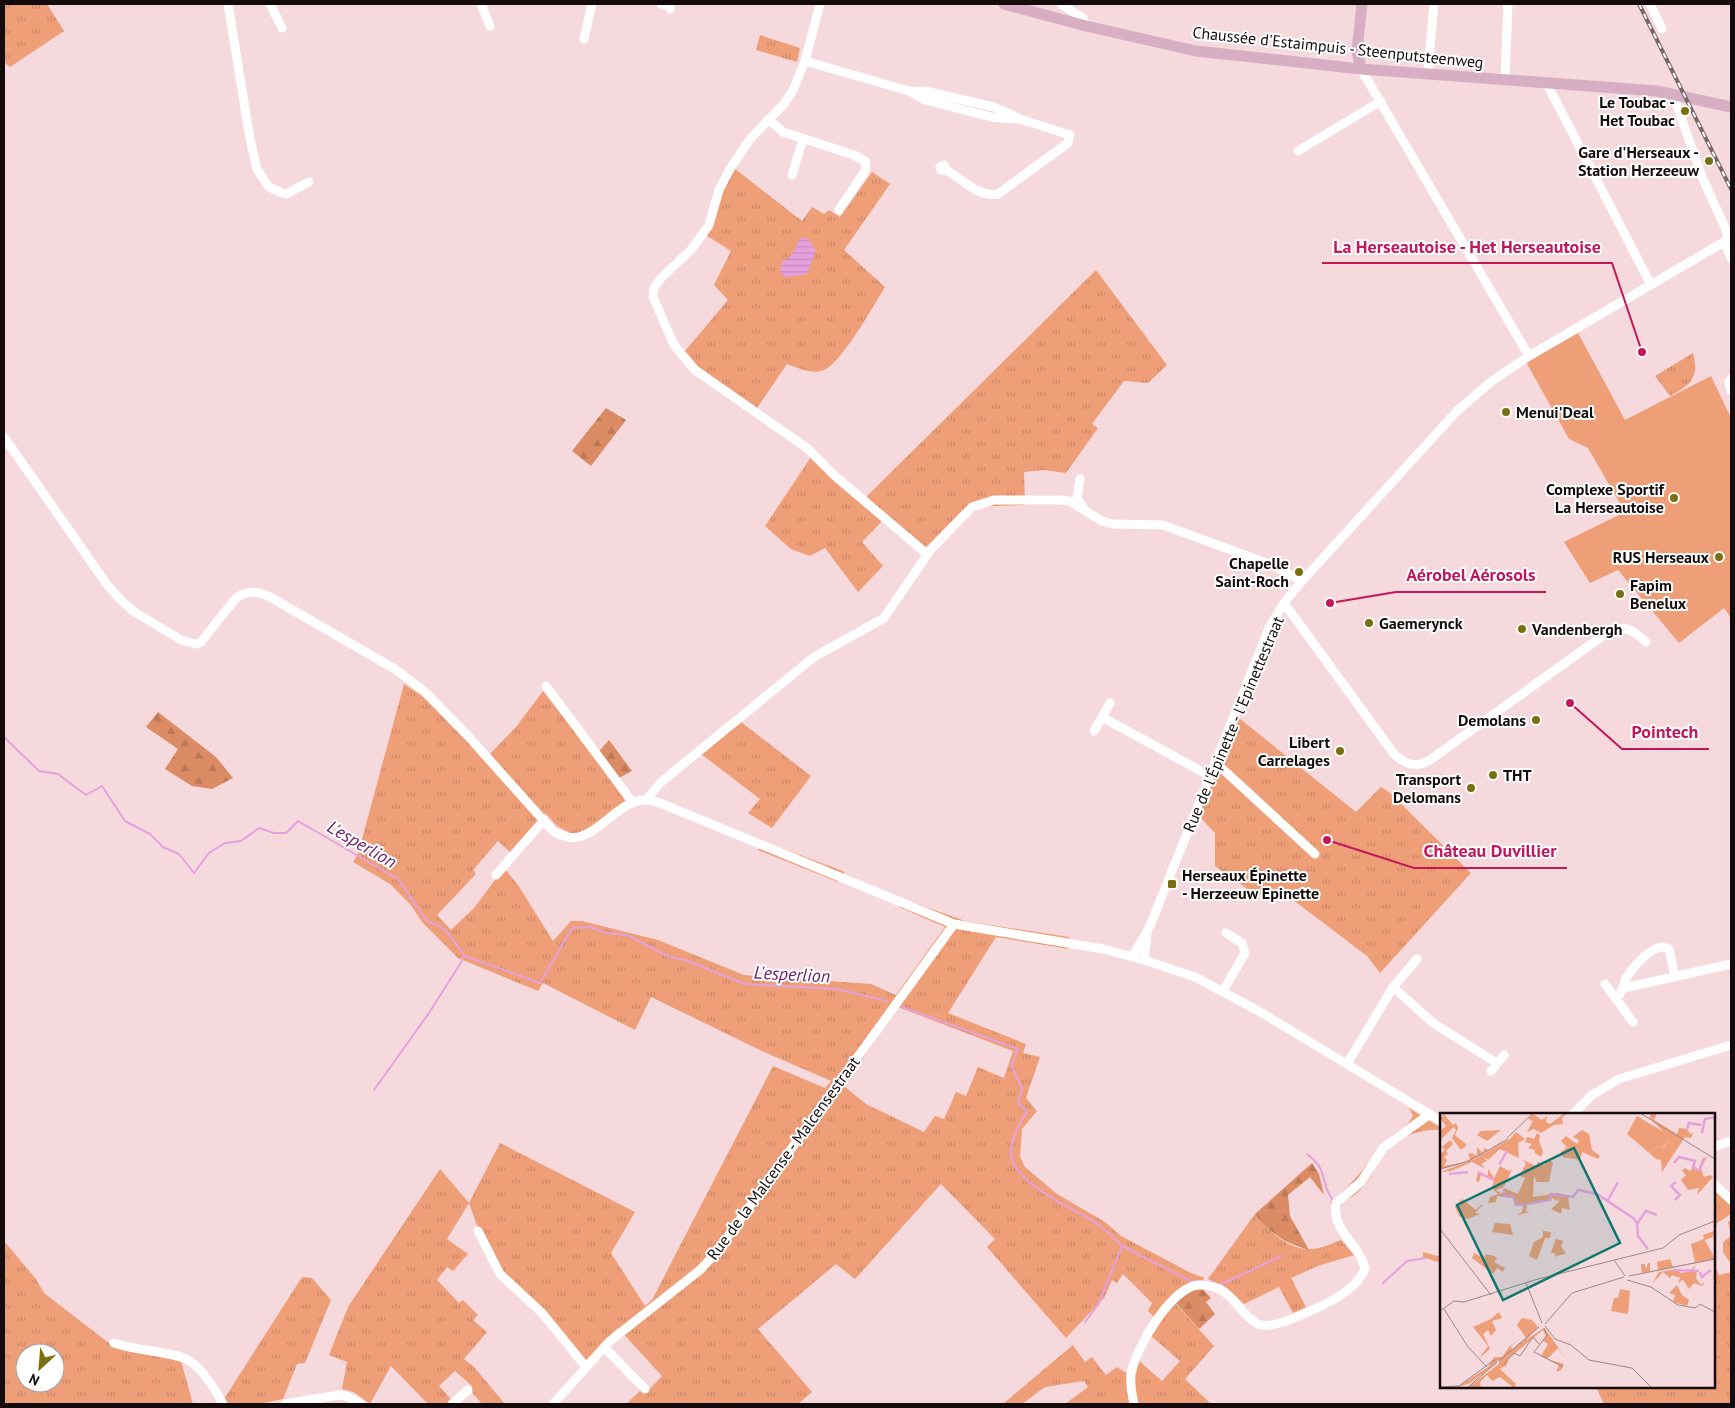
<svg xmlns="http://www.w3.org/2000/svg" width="1735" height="1408" viewBox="0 0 1735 1408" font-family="'PT Sans',sans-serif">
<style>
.grass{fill:url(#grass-tufts);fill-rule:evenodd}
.forest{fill:url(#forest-firs)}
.pitch{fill:#ef9f78}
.water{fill:url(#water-rules)}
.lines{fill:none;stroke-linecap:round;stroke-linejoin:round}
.stream{stroke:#e5a1dd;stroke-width:2}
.minor{stroke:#fff;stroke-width:9}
.major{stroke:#d7aec2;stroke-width:11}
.rail-casing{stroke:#786769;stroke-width:4}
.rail{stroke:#fff;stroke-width:2;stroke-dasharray:5.5;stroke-linecap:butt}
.poi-dot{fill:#7a7010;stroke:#fff;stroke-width:2}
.labels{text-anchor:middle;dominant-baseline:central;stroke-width:4;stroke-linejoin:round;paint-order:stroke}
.street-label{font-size:16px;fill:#140b0c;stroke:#fff}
.poi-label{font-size:16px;font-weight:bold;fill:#140b0c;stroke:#fff;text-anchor:end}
.water-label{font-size:18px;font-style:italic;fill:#6f216a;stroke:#fff}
.inset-river{fill:none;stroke:#e5a1dd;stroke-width:2.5}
.inset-road{fill:none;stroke:#9b8789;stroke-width:1}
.view{fill:#0f766e;fill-opacity:0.15;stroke:#0f766e;stroke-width:2.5}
.inset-edge{fill:none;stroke:#140b0c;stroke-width:2.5}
.leader{fill:none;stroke:#c2185b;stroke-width:2}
.callout-dot{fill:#c2185b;stroke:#fff;stroke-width:2}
.callout-label{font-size:18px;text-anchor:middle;font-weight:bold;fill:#c2185b;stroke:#fff;stroke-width:4;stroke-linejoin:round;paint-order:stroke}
</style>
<defs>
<pattern id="grass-tufts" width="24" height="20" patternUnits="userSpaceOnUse" patternTransform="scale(1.25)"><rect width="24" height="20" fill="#ef9f78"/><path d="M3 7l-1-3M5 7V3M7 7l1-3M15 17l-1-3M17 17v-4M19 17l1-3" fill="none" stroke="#cc8867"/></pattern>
<pattern id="forest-firs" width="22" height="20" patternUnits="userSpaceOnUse" patternTransform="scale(1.25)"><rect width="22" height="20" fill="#dc8c65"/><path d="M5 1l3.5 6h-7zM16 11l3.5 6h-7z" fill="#bc7756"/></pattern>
<pattern id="water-rules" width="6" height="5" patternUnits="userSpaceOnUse" patternTransform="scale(1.25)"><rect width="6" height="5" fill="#e5a1dd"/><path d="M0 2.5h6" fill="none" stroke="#c489bc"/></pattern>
</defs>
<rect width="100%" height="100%" fill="#f5d9dd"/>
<path class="grass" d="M 4,4 L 47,4 L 64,31 L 10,67 L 4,62 Z
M 760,35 L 800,48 L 797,62 L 756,50 Z
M 730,165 L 802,221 L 812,207 L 824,214 L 829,210 L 840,217 L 872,172 L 890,184 L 844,250 L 885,287 C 873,306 843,361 824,370 C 813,375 798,368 787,364 L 753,414 L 701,379 L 679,358 L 728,300 L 714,285 L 731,251 L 701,232 Z
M 1096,270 L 1167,365 L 1148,383 L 1124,381 L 1092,424 L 1098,428 L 1066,473 L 1044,470 L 1024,472 L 1025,505 L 991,506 L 976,509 L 948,537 L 927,547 L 921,545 L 887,516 L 862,542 L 883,566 L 858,592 L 825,548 L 810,556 L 791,549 L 765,526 L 811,457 L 838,475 L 866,497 Z
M 1693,353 C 1700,377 1690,386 1670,396 L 1655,376 Z
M 404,684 L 431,702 L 486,758 L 516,727 L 543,691 L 629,802 L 586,832 L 574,835 L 557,826 L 545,813 L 510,852 L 498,841 L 473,870 L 476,874 L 437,915 L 451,930 L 474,908 L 504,868 L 518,885 L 553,941 L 571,921 L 582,921 L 658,940 L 744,975 L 871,984 L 896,995 L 945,927 L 899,907 L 904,899 L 965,921 L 1069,937 L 1068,949 L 996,937 L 948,1013 L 1026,1044 L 1023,1053 L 1040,1057 L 1026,1098 L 1037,1111 L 1022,1129 L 1020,1157 L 1025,1167 L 1057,1194 L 1105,1222 L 1121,1236 L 1191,1273 L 1205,1278 L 1174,1302 L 1214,1346 L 1185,1379 L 1211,1404 L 1065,1404 L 1088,1387 L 1084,1381 L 1045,1387 L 1022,1404 L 1003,1404 L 1073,1345 L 1085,1362 L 1092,1357 L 1106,1375 L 1117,1367 L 1125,1372 L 1136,1374 L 1138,1360 L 1162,1381 L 1180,1361 L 1151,1336 L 1159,1322 L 1148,1311 L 1152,1303 L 1123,1274 L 1117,1283 L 1112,1280 L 1104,1298 L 1066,1338 L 987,1247 L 995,1239 L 941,1184 L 855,1279 L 836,1264 L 758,1329 L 812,1392 L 798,1404 L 626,1404 L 641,1390 L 647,1392 L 662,1376 L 618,1328 L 580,1366 L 544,1321 L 500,1272 L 482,1239 L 469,1203 L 447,1239 L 468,1254 L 453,1271 L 447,1267 L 437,1280 L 459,1303 L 463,1300 L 478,1315 L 473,1320 L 487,1332 L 464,1359 L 474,1367 L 505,1404 L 482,1404 L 471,1391 L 472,1386 L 455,1371 L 439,1386 L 452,1400 L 448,1404 L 428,1404 L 391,1366 L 370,1404 L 354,1392 L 342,1389 L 347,1362 L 329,1355 L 348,1307 L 440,1169 L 469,1203 L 500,1143 L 635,1212 L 611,1253 L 645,1306 L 652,1300 L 773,1066 L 825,1088 L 831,1081 L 762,1051 L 651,997 L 635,1030 L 543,983 L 538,991 L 458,958 L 422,922 L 411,905 L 390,884 L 353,862 L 358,854 ZM 898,1007 L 1013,1051 L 1004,1078 L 978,1067 L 966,1096 L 956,1092 L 944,1119 L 935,1116 L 924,1132 L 866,1104 L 844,1086 Z
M 1239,718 L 1356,812 L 1381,787 L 1389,792 L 1471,873 L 1380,973 L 1367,956 L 1284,893 L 1256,895 L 1215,866 L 1215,833 L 1197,814 Z
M 741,722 L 811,776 L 772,828 L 748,813 L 760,799 L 701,754 Z
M 763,841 L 845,872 L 838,882 L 758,850 Z
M 1409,1108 L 1441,1128 L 1441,1130 C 1419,1128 1397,1137 1383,1155 C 1375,1167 1370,1181 1359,1191 C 1349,1201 1347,1196 1337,1211 L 1330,1202 C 1357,1182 1366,1163 1388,1139 C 1397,1130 1407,1128 1413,1116 Z
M 1714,1189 L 1731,1206 L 1731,1214 L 1714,1225 Z
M 1255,1214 C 1266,1229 1290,1251 1311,1249 C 1321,1249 1332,1243 1341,1240 L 1354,1255 L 1318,1266 L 1291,1278 L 1306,1307 L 1293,1313 L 1279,1287 L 1244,1304 L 1228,1289 L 1208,1279 Z
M 1731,1220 L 1731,1260 L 1729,1261 L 1723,1252 L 1723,1242 L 1731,1236 L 1728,1222 Z
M 4,1241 L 36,1279 L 44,1293 L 110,1344 L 123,1350 L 181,1361 L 193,1404 L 4,1404 ZM 25,1353 L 55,1353 L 55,1383 L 25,1383 Z
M 1423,1252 L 1441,1257 L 1441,1263 L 1423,1257 Z
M 1714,1264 L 1719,1275 L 1731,1272 L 1731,1404 L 1604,1404 L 1596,1387 L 1714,1387 Z
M 302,1277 L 312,1278 L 331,1300 L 305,1363 L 297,1364 L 283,1399 L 259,1404 L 227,1404 L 224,1399 Z"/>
<path class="forest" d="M 606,408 L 626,420 L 591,466 L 572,451 Z
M 158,712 L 216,757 L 233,778 L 212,789 L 192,786 L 165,769 L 178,749 L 146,727 Z
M 609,740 L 632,771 L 613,781 L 594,757 Z
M 1312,1163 L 1319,1174 L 1324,1195 L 1310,1177 L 1288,1195 L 1290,1216 L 1309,1250 C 1286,1243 1270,1234 1255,1214 Z
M 1200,1286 L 1211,1298 L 1206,1302 L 1215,1314 L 1199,1329 L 1174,1301 Z"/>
<path class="pitch" d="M 1578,333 L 1625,420 L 1711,376 L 1731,418 L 1731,618 L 1724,608 L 1679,643 L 1618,570 L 1590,583 L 1564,542 L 1625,512 L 1588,448 L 1569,439 L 1526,362 Z"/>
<path class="water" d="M 803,237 L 808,239 L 816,250 L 807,274 L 785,277 L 780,272 L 782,262 C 791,258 796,250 798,241 Z"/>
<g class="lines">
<path class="stream" d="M 4,737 L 39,771 L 58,774 L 86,795 L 102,786 L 125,821 L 150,834 L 163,847 L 179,854 L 194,873 L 209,853 L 225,843 L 241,841 L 259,828 L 274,833 L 286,833 L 298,821 L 398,879 L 427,921 L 439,926 L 447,932 L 465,956 L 540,983 L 572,928 L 591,927 L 606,933 L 627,935 L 670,957 L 688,961 L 745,984 L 837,989 L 887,1001
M 902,1007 L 1018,1049 L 1011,1065 L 1022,1088 L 1018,1103 L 1027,1111 C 1020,1124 1012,1135 1011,1150 C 1009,1184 1076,1208 1099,1225 C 1107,1231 1115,1239 1122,1246 L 1098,1305 L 1085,1322
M 374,1090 L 429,1013 L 465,956
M 1307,1154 C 1330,1171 1319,1182 1333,1200
M 1122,1246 L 1191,1281 L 1213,1282
M 1383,1283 L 1407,1261 L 1426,1258
M 1218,1284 L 1220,1285 L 1281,1256"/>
<path class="minor" d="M 228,4 L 250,139 L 257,169 L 268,186 L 279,192 L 286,194 L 309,182
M 270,4 L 282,28
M 481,4 L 490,26
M 661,4 L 670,6 L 670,9
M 820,4 L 805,61 L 793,90 L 784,104 L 750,139 L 730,169 L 719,190 L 709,225 L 691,250 L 661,278 L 654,288 L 653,297 L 674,345 L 695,370 L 807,448 L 835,476 L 927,554
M 1061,4 L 1083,18 L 1086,26
M 1650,4 L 1662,29
M 584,39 L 592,4
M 805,61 L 909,91 L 925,100 L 991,117 L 1016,119
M 1361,69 L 1529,356
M 1428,72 L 1434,4
M 1505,80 L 1508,4
M 1546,82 L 1651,285
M 909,91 L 925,91 L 994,107 L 1020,119 L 1070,135 L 1068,143 L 998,194 C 979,198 962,179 946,170 L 941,170 L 940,167 L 944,165 L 946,170
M 1675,94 L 1677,106 L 1703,179 L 1727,232 L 1727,239 L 1724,242
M 768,119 L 783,132 L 854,155 L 866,162 L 865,171 L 839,210
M 1298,151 L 1381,101
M 792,175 L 803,139
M 1724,242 L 1731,258
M 1731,379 L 1729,382 L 1731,391
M 4,437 L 108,586 L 122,601 L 133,611 L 181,640 L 196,644 L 201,642 L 236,598 C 248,590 256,591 270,597 L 395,669 L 424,691 L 468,736 L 553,831 C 591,857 612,799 646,800 C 652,800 660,803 665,805 L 954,924 L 1103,949 L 1144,960 L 1195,977 L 1257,1010 L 1441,1121
M 1080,479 L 1077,498 L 1084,509
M 1284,603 L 1394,754 C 1406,765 1416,768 1430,760 L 1608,632 C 1625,624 1633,630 1646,642
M 546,686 L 633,803
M 1102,717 L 1210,776
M 1094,731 L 1110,703
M 1215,762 L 1315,854
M 646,800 L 660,783 L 814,657 L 884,618 L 931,549 L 972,507 L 994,500 L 1059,500 L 1069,501 L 1102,521 L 1113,524 L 1163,525 L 1272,565 L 1302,581
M 496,875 L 544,820
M 1133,956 C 1138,945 1145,937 1150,926 L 1269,628 L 1284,603 L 1302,581 L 1457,411 L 1492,381 L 1529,356 L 1724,242
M 1144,960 L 1147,934
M 1605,984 L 1633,1022
M 1393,987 L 1433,1023 L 1497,1063
M 1624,988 L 1731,964
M 1223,991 L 1245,953 L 1242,943 L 1226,933
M 1617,998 C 1623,991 1622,989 1625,981 C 1629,970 1656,939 1669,949 L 1675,977
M 1347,1064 L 1393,987 L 1417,959
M 1491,1071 L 1504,1055
M 1573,1114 L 1592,1095 L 1619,1079 L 1731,1045
M 1714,1147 L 1731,1141
M 1714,1184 L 1731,1200
M 478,1231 L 500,1274 L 542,1313 L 586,1367
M 114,1343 C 136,1351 168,1351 186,1359 C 201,1366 216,1391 223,1404
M 604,1347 L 645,1389
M 285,1404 L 339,1395 L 346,1396 L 361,1404
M 452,1404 L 468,1390
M 553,1404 L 610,1341 L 700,1270 L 715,1254 L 954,924
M 1134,1404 C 1132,1395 1130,1384 1131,1374 C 1135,1349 1172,1285 1200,1285 C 1234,1285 1235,1312 1258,1324 C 1274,1332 1334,1301 1348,1290 C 1356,1284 1361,1277 1365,1269 C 1360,1244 1331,1231 1336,1203 L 1361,1182 L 1384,1147 L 1430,1114"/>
<path class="major" d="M 1004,4 L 1086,26 L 1196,51 L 1361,69 L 1657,91 L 1731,107
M 1361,69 L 1357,51 L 1362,4"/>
<defs>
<path id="rail" d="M 1639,4 L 1731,189"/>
</defs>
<use href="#rail" class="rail-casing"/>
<use href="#rail" class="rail"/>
</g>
<g class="poi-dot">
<circle cx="1685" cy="111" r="5"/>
<circle cx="1709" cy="161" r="5"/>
<circle cx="1506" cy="412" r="5"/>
<circle cx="1674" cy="498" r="5"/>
<circle cx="1719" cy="557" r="5"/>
<circle cx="1299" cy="572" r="5"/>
<circle cx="1620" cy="594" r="5"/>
<circle cx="1369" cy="623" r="5"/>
<circle cx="1522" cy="629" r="5"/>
<circle cx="1536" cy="720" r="5"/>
<circle cx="1340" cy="751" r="5"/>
<circle cx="1493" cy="775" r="5"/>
<circle cx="1471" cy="788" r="5"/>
<rect x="1167" y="879" width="10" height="10" rx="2.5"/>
</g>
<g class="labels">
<g class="street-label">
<text transform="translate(1338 47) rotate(6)">Chaussée d'Estaimpuis - Steenputsteenweg</text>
<text transform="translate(1233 724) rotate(-67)">Rue de l'Épinette - l'Epinettestraat</text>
<text transform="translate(783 1158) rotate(-54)">Rue de la Malcense - Malcensestraat</text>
</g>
<g class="poi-label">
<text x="1675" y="102">Le Toubac -<tspan x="1675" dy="18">Het Toubac</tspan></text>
<text x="1699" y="152">Gare d'Herseaux -<tspan x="1699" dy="18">Station Herzeeuw</tspan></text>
<text x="1516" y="412" text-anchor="start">Menui'Deal</text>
<text x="1664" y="489">Complexe Sportif<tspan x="1664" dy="18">La Herseautoise</tspan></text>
<text x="1709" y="557">RUS Herseaux</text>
<text x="1289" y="563">Chapelle<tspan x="1289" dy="18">Saint-Roch</tspan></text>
<text x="1630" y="585" text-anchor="start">Fapim<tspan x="1630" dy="18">Benelux</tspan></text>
<text x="1379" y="623" text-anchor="start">Gaemerynck</text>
<text x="1532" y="629" text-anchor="start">Vandenbergh</text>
<text x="1526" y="720">Demolans</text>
<text x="1330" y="742">Libert<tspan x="1330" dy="18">Carrelages</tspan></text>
<text x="1503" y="775" text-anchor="start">THT</text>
<text x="1461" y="779">Transport<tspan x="1461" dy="18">Delomans</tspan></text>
<text x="1182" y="875" text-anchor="start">Herseaux Épinette<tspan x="1182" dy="18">- Herzeeuw Epinette</tspan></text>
</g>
<g class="water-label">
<text transform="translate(362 844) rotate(30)">L'esperlion</text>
<text transform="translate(792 974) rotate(3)">L'esperlion</text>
</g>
</g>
<g transform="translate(1440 1113)">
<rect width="275" height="275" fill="#f5d9dd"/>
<path d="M 125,0 L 128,0 L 122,5 L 123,11 L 114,12 L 101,20 L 94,16 L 87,19 L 93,8 L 88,6 L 93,1 L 102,7 L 107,3 L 106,9 L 110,11 ZM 211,0 L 217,0 L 214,7 L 237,21 L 239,15 L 247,16 L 250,21 L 253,20 L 251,25 L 245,24 L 222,59 L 221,47 L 216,46 L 187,21 L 210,40 L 219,32 L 223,35 L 230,26 L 210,5 ZM 4,1 L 13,12 L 16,10 L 18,15 L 15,22 L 27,32 L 21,37 L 12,25 L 16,17 L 14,14 L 0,27 L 0,18 L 6,13 L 0,5 ZM 61,17 L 47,28 L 37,22 L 41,18 ZM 142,17 L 149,21 L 152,37 L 160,43 L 158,46 L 142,39 L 140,47 L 123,44 L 120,40 L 127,34 L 121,28 L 126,23 L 137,31 L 139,27 L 133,24 ZM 76,19 L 85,26 L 78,30 L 79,45 L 60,36 L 48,47 L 43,44 L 47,48 L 41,51 L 46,56 L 32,49 L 11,58 L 0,59 L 33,47 L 70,26 ZM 97,20 L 100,22 L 99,28 L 103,39 L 101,44 L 95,40 L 95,45 L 95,37 L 88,35 L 92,31 L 85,29 L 87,24 L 94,26 ZM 65,26 L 55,34 L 41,42 L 27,49 L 17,52 L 0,56 L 0,41 L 5,37 L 2,34 L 10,27 L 13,31 L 6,38 L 8,41 L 4,44 L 7,47 L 4,53 L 25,49 L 30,46 L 28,41 L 32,40 L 37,43 L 37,34 L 43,40 L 44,35 L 49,37 ZM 267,44 L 261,55 L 264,64 L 270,62 L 273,64 L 257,82 L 259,75 L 248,77 L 241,67 L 246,62 L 242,58 L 245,55 L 250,58 L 253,54 L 259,57 L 262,46 ZM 81,46 L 96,53 L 98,49 L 104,52 L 109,47 L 113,49 L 109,69 L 97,69 L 94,63 L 93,84 L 118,80 L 128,83 L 130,97 L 122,95 L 121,101 L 111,96 L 119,89 L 119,82 L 118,88 L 112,85 L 87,92 L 86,98 L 90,99 L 77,102 L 82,99 L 83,93 L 75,93 L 73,85 L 57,83 L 56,89 L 48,90 L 50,84 L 58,81 L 52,75 L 54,68 L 41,62 L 39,69 L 36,68 L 38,59 L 48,64 L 48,56 L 54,65 L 60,53 L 69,58 L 72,56 L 64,74 L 56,77 L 62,81 L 64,75 L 78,81 L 85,65 L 80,63 L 86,50 ZM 22,86 L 36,97 L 41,92 L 43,92 L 35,100 L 40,101 L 28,106 L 20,104 L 15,94 ZM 55,110 L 70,111 L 73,122 L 52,119 ZM 275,115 L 274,122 L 271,122 L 274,123 L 275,129 L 273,124 L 265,127 L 275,146 L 229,155 L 190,162 L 202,160 L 201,151 L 205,151 L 206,156 L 208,150 L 210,150 L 210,158 L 218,157 L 217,149 L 230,146 L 233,154 L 255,149 L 251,131 L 264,126 L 263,122 L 274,118 ZM 103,118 L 111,119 L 110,125 L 105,125 L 97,147 L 89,143 L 94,129 L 103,124 ZM 116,126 L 123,128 L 121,133 L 126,141 L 116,143 L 116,147 L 115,141 L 111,139 ZM 257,151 L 253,157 L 257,160 L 256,165 L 260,171 L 265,170 L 262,173 L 254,170 L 249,176 L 243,167 L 238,170 L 240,165 L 232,162 L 230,165 L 223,159 L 212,171 L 219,159 L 237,156 L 241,160 L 250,158 ZM 237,172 L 242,182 L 249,187 L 247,193 L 233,189 L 235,182 L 229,180 ZM 180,176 L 190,178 L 188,201 L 171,198 L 174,185 L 178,185 ZM 59,199 L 62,205 L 52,208 L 56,217 L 51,223 L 48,217 L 43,221 L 50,236 L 39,245 L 48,233 L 33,214 L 51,206 ZM 82,205 L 92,207 L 98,214 L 86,227 L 104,215 L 111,224 L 127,247 L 118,235 L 107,246 L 124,251 L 121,257 L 116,259 L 119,252 L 101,243 L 108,231 L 103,228 L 106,223 L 103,217 L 68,246 L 67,252 L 60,256 L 76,271 L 74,275 L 60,264 L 52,268 L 47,262 L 40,269 L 41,275 L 27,275 L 59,251 L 59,247 L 56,246 L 55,247 L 57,248 L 57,250 L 30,270 L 16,275 L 48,254 L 54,244 L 62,244 L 70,233 L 78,227 L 71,233 L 72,237 L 86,225 L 77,212 Z" fill="#ef9f78"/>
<path d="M 197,3 L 232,24 L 222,35 L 228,37 L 227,39 L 221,39 L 219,32 L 210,40 L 187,21 ZM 34,140 L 44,145 L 46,141 L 54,143 L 57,145 L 54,149 L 65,155 L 63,159 L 57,155 L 53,161 L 32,145 Z" fill="#ef9f78"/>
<path class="inset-river" d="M 247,16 L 249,10 L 261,12M 262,20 L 265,6 L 275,4M 234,50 L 239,44 L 255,48 L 253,54 L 259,57 L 265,45M 59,52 L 67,38M 38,59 L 54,67M 9,61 L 28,59M 64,76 L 64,83 L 73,84 L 77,92 L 86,92M 168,87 L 178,69M 235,87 L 240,82 L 231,73 L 236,69M 87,91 L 110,87 L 111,81 L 133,84 L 138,77 L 157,81 L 193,105 L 197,110 L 198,123 L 208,136M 197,111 L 206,98 L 217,102M 233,157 L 259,158M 260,159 L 262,164 L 271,157"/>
<path class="inset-road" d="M 200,0 L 275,46M 67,25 L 93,0M 0,56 L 29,48 L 68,26M 0,116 L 51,182M 174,147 L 185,163M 189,163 L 275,146M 187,167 L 211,174 L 238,192 L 255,195 L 260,191 L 275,199M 86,170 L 102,210M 4,196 L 28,234 L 47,254M 0,198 L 14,188 L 24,189 L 98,166 L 223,135 L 239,122 L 275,108M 105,211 L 132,180 L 184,164M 105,213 L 115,226 L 131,232 L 149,247 L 192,255 L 212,275M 104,215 L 107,222 L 94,239 L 123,254M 60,247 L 99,214M 64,251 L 74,240 L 80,243 L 93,224 L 99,231M 0,274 L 19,273 L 54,247 L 59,247M 27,275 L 57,249"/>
<path class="view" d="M 134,35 L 180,130 L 63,187 L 17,92 Z"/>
<rect width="275" height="275" class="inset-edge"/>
</g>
<path class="leader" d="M1642 352L1612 263H1322M1330 603L1396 592H1546M1570 703L1622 749H1709M1327 840L1414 868H1567"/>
<g class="callout-dot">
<circle cx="1642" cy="352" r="5"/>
<circle cx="1330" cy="603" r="5"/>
<circle cx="1570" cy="703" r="5"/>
<circle cx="1327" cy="840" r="5"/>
</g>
<g class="callout-label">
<text x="1467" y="253">La Herseautoise - Het Herseautoise</text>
<text x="1471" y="581">Aérobel Aérosols</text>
<text x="1665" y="738">Pointech</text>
<text x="1490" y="857">Château Duvillier</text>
</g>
<rect width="1735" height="1408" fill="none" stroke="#140b0c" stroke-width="10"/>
<g transform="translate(40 1368) rotate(206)"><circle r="24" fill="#ffffff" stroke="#a19d9e"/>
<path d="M0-4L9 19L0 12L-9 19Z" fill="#7a7010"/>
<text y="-8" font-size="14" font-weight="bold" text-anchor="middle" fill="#140b0c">N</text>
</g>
</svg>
